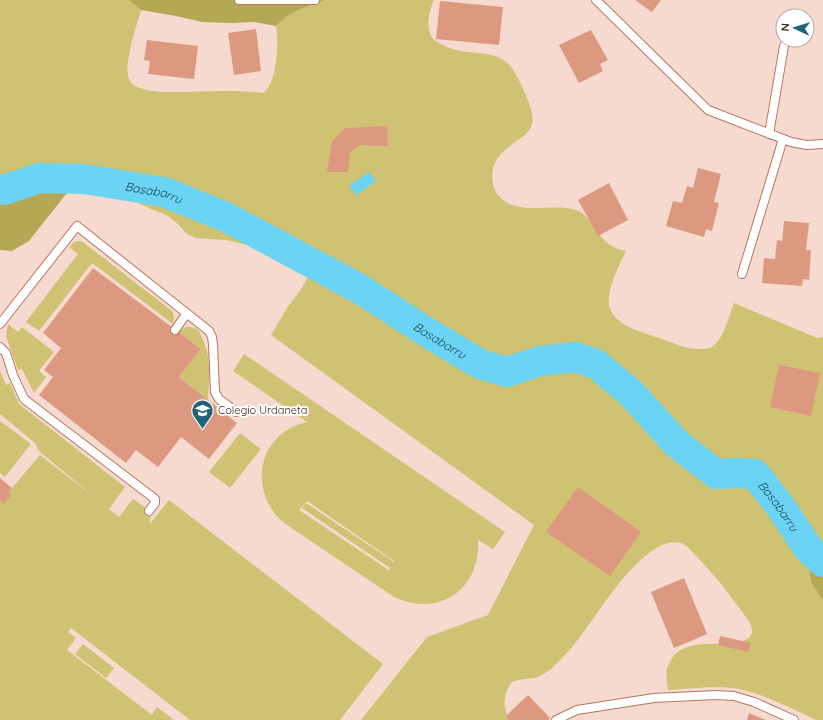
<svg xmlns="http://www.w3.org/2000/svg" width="823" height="720" viewBox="0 0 823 720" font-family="Quicksand,sans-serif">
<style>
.green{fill:#cfc272;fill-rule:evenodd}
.forest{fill:#b5a854}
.water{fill:#6bd4f4}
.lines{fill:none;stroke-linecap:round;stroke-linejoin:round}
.river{stroke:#6bd4f4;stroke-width:30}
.building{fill:#dc9980}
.lane-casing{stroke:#b7765f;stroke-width:10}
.lane{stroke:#fff;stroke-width:8}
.labels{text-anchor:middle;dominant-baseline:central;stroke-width:4;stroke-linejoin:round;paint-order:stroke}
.poi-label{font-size:11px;fill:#3d2219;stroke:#fff;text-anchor:start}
.water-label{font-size:12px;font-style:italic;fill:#194855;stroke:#fff}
</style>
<rect width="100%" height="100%" fill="#f6d9cf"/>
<path class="green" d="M 0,0 L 129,0 L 141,10 C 137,25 123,65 129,79 C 131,84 136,87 140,88 C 154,93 172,92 186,92 C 212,91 237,90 263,93 C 265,91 268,89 269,86 C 277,74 279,39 276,26 L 287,16 L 298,9 L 324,0 L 434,0 C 428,14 423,35 439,43 C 446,47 454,50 462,51 C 479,54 501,52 512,68 C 519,79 536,112 532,124 C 530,131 524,136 518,140 C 502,151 489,161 493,184 C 495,194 502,201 512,205 C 533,212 556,204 576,210 C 591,215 596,235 609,244 C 614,248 620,250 626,251 C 619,265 604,294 610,309 C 613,316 619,321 625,325 C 636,331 650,335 662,339 C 673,343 689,350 700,349 C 704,349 709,349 712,347 C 724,339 729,316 734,303 L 817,338 L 823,337 L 823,541 L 818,542 L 814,547 L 809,569 L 811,582 L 823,601 L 823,720 L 816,720 C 791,708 766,695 739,689 C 718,685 689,689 668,690 C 667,683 666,676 667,668 C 668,665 670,663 671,660 C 684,637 719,647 740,642 C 743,641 746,639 749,638 C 754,632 752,627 749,621 L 719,581 L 689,548 C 658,521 608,598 593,619 C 583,633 573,647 561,659 C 553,668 545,675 534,678 C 528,679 514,679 511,683 C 503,694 502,709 510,720 L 361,720 L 427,637 L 488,615 L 534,525 L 271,335 L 287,308 L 302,288 L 310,272 L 260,250 L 247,245 L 226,240 L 196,238 L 187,234 L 179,225 L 168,216 L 142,205 L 129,197 L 104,183 L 76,175 L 41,175 L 25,180 L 9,181 L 0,179 Z
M 78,241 L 83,242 L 172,311 L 174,316 L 173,324 L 92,263 L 39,331 L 26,322 L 78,254 L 69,247 L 74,242 Z
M 8,324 L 18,332 L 22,327 L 54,352 L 39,371 L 46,377 L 34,393 L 22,369 L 18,370 L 6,336 Z
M 186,327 C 190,327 195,327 198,330 C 200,332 201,336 202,338 C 212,358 209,379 208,400 L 179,377 L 201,349 L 178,332 Z
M 244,354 L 505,532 L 493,549 L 478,540 C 481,589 439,618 394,597 L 284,523 C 255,499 253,452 287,430 C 293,426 300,424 307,422 L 233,371 ZM 307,501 L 394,561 L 394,562 L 306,503 L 302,508 L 390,568 L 389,570 L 405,581 L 299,510 Z
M 0,371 L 6,385 L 10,383 L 19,404 L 125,487 L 109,509 L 119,517 L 133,499 L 153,513 L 151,515 L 150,524 L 169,500 L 383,664 L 340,720 L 190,720 L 71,628 L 68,632 L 76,638 L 67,650 L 152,715 L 157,707 L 174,720 L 0,720 L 0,502 L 40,455 L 94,497 L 39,451 L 35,443 L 0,414 Z
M 0,421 L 31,444 L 5,477 L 0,473 Z
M 240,433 L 261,449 L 230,488 L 209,472 Z
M 83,644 L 114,668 L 106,678 L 75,654 Z"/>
<path class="forest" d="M 129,0 L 324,0 L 298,10 L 287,16 L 276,26 L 254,22 L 231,23 L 202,22 L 176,16 L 141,10 Z
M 70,189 L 29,241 L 12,251 L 0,250 L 0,195 Z
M 823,541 L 823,601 L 811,582 L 809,569 L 814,547 L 818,542 Z"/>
<path class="water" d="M 369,172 L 376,181 L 356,195 L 349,186 Z"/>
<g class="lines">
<path class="river" id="s1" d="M 0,189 L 4,190 L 39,178 L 84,179 L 164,192 L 226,217 L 360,289 L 428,333 L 480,364 L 507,372 L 540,361 L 575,357 L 596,364 L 631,393 L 676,443 L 716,474 L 738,473 L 755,474 L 780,506 L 808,548 L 823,562"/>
</g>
<path class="building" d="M 635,0 L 661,0 L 652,12 Z
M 440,1 L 503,7 L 499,45 L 436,39 Z
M 256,29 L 261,71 L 234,75 L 228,33 Z
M 591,30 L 608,60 L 600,64 L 603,71 L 579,83 L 559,45 Z
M 147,40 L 198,46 L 194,79 L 148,74 L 150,61 L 144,60 Z
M 387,126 L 388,146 L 360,145 L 350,152 L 348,172 L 327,172 L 332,141 L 345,128 Z
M 698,168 L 721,174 L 714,202 L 719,203 L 712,231 L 706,229 L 704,237 L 666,226 L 673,201 L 682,203 L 687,186 L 693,188 Z
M 609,183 L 628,220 L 598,236 L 578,200 Z
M 784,221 L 809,223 L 806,250 L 811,250 L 809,280 L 803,279 L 802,286 L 762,283 L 764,258 L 775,259 L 777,240 L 782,241 Z
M 93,268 L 201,349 L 179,377 L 237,423 L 209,459 L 181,437 L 158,467 L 136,450 L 126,463 L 39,395 L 53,377 L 44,370 L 61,348 L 43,333 Z
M 779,365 L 820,373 L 811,416 L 770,407 Z
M 0,478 L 12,488 L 8,493 L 11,495 L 4,504 L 0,501 Z
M 578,487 L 641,532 L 610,576 L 546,532 Z
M 684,578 L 707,634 L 674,648 L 651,592 Z
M 720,636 L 751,643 L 749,652 L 718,645 Z
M 528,695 L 550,718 L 548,720 L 509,720 L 506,716 Z
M 749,713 L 766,720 L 747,720 Z"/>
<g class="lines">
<defs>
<path id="lane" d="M 239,0 L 315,0
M 596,0 L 708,110 L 791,142 L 807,145 L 823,144
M 769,134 L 784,46
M 742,274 L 783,139
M 0,324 L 77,226 L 209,331 L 212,337 L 213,344 L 215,392 L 219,399 L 236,412
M 175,330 L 187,313
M 0,347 L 6,353 L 13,375 L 24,399 L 155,499 L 155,503 L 149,511
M 556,720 L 577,710 L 654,698 L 716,695 L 734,696 L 754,702 L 794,720"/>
</defs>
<use href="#lane" class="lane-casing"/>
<use href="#lane" class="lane"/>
</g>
<defs>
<symbol id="school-pin" viewBox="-11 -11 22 30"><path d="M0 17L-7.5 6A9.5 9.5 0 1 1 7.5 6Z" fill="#216477" stroke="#fff"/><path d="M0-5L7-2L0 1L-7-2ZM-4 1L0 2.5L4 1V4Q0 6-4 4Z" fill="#fff"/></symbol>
</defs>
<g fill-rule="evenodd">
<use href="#school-pin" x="190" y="398" width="25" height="34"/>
</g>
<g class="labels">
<g class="poi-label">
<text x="218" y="410">Colegio Urdaneta</text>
</g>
<g class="water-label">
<text stroke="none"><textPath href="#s1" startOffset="157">Basabarru</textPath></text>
<text stroke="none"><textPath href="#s1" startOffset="481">Basabarru</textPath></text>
<text stroke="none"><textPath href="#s1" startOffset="890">Basabarru</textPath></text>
</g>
</g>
<g transform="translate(795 28) rotate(274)"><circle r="19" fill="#ffffff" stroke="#b1a7a3"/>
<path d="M0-3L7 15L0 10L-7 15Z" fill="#216477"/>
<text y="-6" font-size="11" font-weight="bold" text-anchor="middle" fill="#3d2219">N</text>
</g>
</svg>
